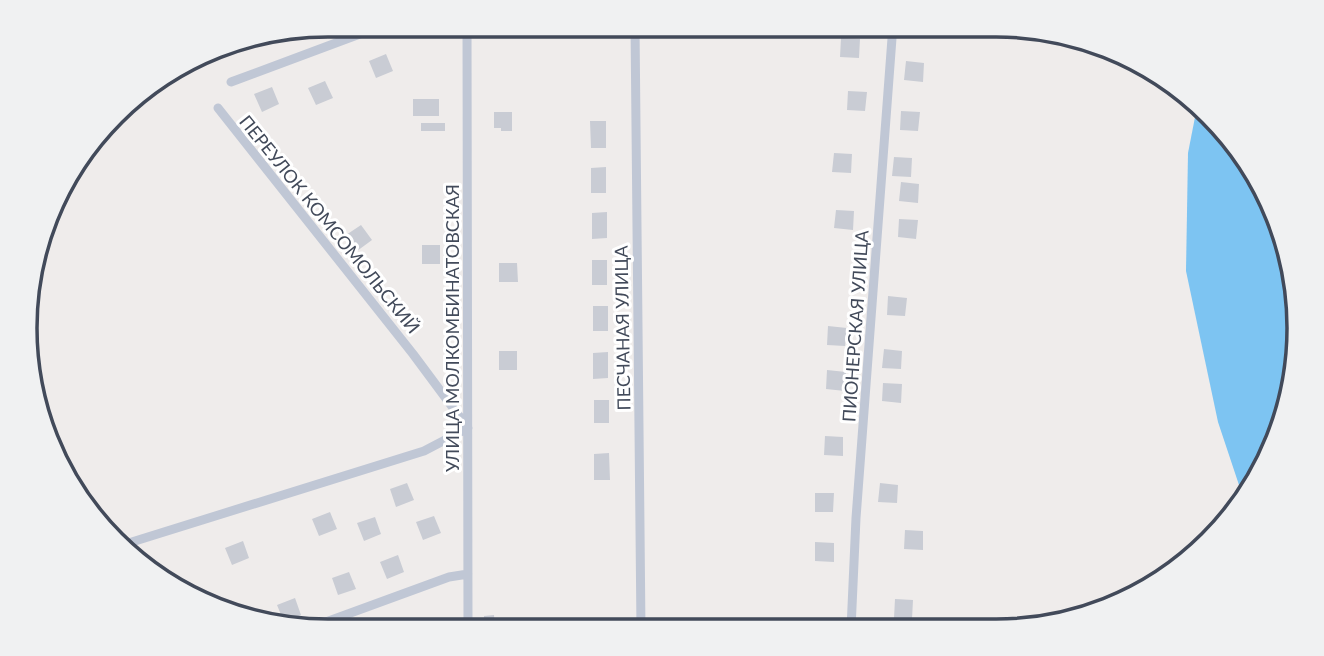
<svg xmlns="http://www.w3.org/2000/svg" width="1324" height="656" viewBox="0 0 1324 656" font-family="Lato,sans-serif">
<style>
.water{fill:#7dc4f2}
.building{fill:#c9ccd4}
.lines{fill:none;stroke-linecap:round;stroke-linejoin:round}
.street{stroke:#c0c7d5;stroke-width:9}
.labels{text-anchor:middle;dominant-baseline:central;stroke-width:6;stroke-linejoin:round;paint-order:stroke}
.street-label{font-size:18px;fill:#424a5a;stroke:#fff}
.rim{fill:none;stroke:#424a5a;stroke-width:3.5}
</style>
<rect width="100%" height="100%" fill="#efeceb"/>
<path class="water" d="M 1197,107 L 1224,128 L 1283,230 L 1299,347 L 1268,462 L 1242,494 L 1218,422 L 1186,271 L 1188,153 Z"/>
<path class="building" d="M 841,38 L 860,39 L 859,58 L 840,57 Z
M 386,54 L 393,71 L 376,78 L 369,61 Z
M 906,61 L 924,63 L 923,82 L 904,80 Z
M 325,81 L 333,98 L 316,105 L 308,88 Z
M 272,87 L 279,104 L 262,112 L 254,94 Z
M 848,91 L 867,92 L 865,111 L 847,110 Z
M 413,99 L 439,99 L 439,116 L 413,116 Z
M 901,111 L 920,112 L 918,131 L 900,130 Z
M 494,112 L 512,112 L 512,131 L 501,131 L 501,128 L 494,128 Z
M 590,121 L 606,121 L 606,148 L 591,148 Z
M 421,123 L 445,123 L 445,131 L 421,131 Z
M 834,153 L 852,154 L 851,173 L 832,172 Z
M 894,157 L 912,158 L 911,177 L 892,176 Z
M 606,167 L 606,193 L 591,193 L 591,168 Z
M 901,182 L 919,184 L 918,203 L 899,201 Z
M 836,210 L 854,211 L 853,230 L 834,228 Z
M 607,212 L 607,238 L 592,239 L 592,213 Z
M 899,219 L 918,220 L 916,239 L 898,237 Z
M 361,225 L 372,240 L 357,251 L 346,235 Z
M 422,245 L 440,245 L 440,264 L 422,264 Z
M 592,260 L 607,260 L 607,285 L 592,285 Z
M 499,263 L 517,263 L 518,282 L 499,282 Z
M 888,296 L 907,298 L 905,316 L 887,315 Z
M 593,306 L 608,306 L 608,331 L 593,331 Z
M 828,326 L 847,328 L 845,346 L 827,345 Z
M 884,349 L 902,351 L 901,369 L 882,368 Z
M 499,351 L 517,351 L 517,370 L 499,370 Z
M 608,352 L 608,378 L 593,379 L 593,353 Z
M 827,370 L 846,372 L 845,391 L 826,389 Z
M 883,383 L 902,384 L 901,403 L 882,401 Z
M 594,400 L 609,400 L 609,423 L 594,423 Z
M 825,436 L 843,437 L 843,456 L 824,455 Z
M 609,453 L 610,480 L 594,480 L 594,454 Z
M 407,483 L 414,500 L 396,507 L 390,489 Z
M 880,483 L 898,485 L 897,503 L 878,502 Z
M 815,493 L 834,493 L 833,512 L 815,512 Z
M 330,512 L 337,529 L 319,536 L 312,519 Z
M 434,516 L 441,533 L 423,540 L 416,522 Z
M 375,517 L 381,534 L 364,541 L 357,523 Z
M 905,530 L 923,531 L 923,550 L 904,549 Z
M 243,541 L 249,558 L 232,565 L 225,548 Z
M 815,542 L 834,543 L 834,562 L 815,561 Z
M 398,555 L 404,572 L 387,579 L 380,562 Z
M 349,572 L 356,589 L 338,595 L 332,578 Z
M 295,598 L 301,615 L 284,622 L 277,605 Z
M 895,599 L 913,600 L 912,619 L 894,618 Z
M 494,615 L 495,630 L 484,630 L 484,616 Z
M 431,619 L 435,631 L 415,631 L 413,625 Z"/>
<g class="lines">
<path class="street" d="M 467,25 L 468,630
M 635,25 L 641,630
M 231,82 L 384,25
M 119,546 L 424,451 L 468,428 L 413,354 L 218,108
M 851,629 L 856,518 L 893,25
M 304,630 L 449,577 L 468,574"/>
</g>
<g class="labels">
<g class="street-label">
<text transform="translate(330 224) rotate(51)">ПЕРЕУЛОК КОМСОМОЛЬСКИЙ</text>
<text transform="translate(855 326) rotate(-86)">ПИОНЕРСКАЯ УЛИЦА</text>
<text transform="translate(452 328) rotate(-90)">УЛИЦА МОЛКОМБИНАТОВСКАЯ</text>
<text transform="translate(622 328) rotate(-91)">ПЕСЧАНАЯ УЛИЦА</text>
</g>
</g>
<path d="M0 0H1324V656H0ZM328 37H996A291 291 0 0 1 1287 328V328A291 291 0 0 1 996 619H328A291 291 0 0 1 37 328V328A291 291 0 0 1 328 37Z" fill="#f0f1f2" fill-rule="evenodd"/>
<path class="rim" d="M328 37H996A291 291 0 0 1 1287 328V328A291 291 0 0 1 996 619H328A291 291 0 0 1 37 328V328A291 291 0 0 1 328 37Z"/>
</svg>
